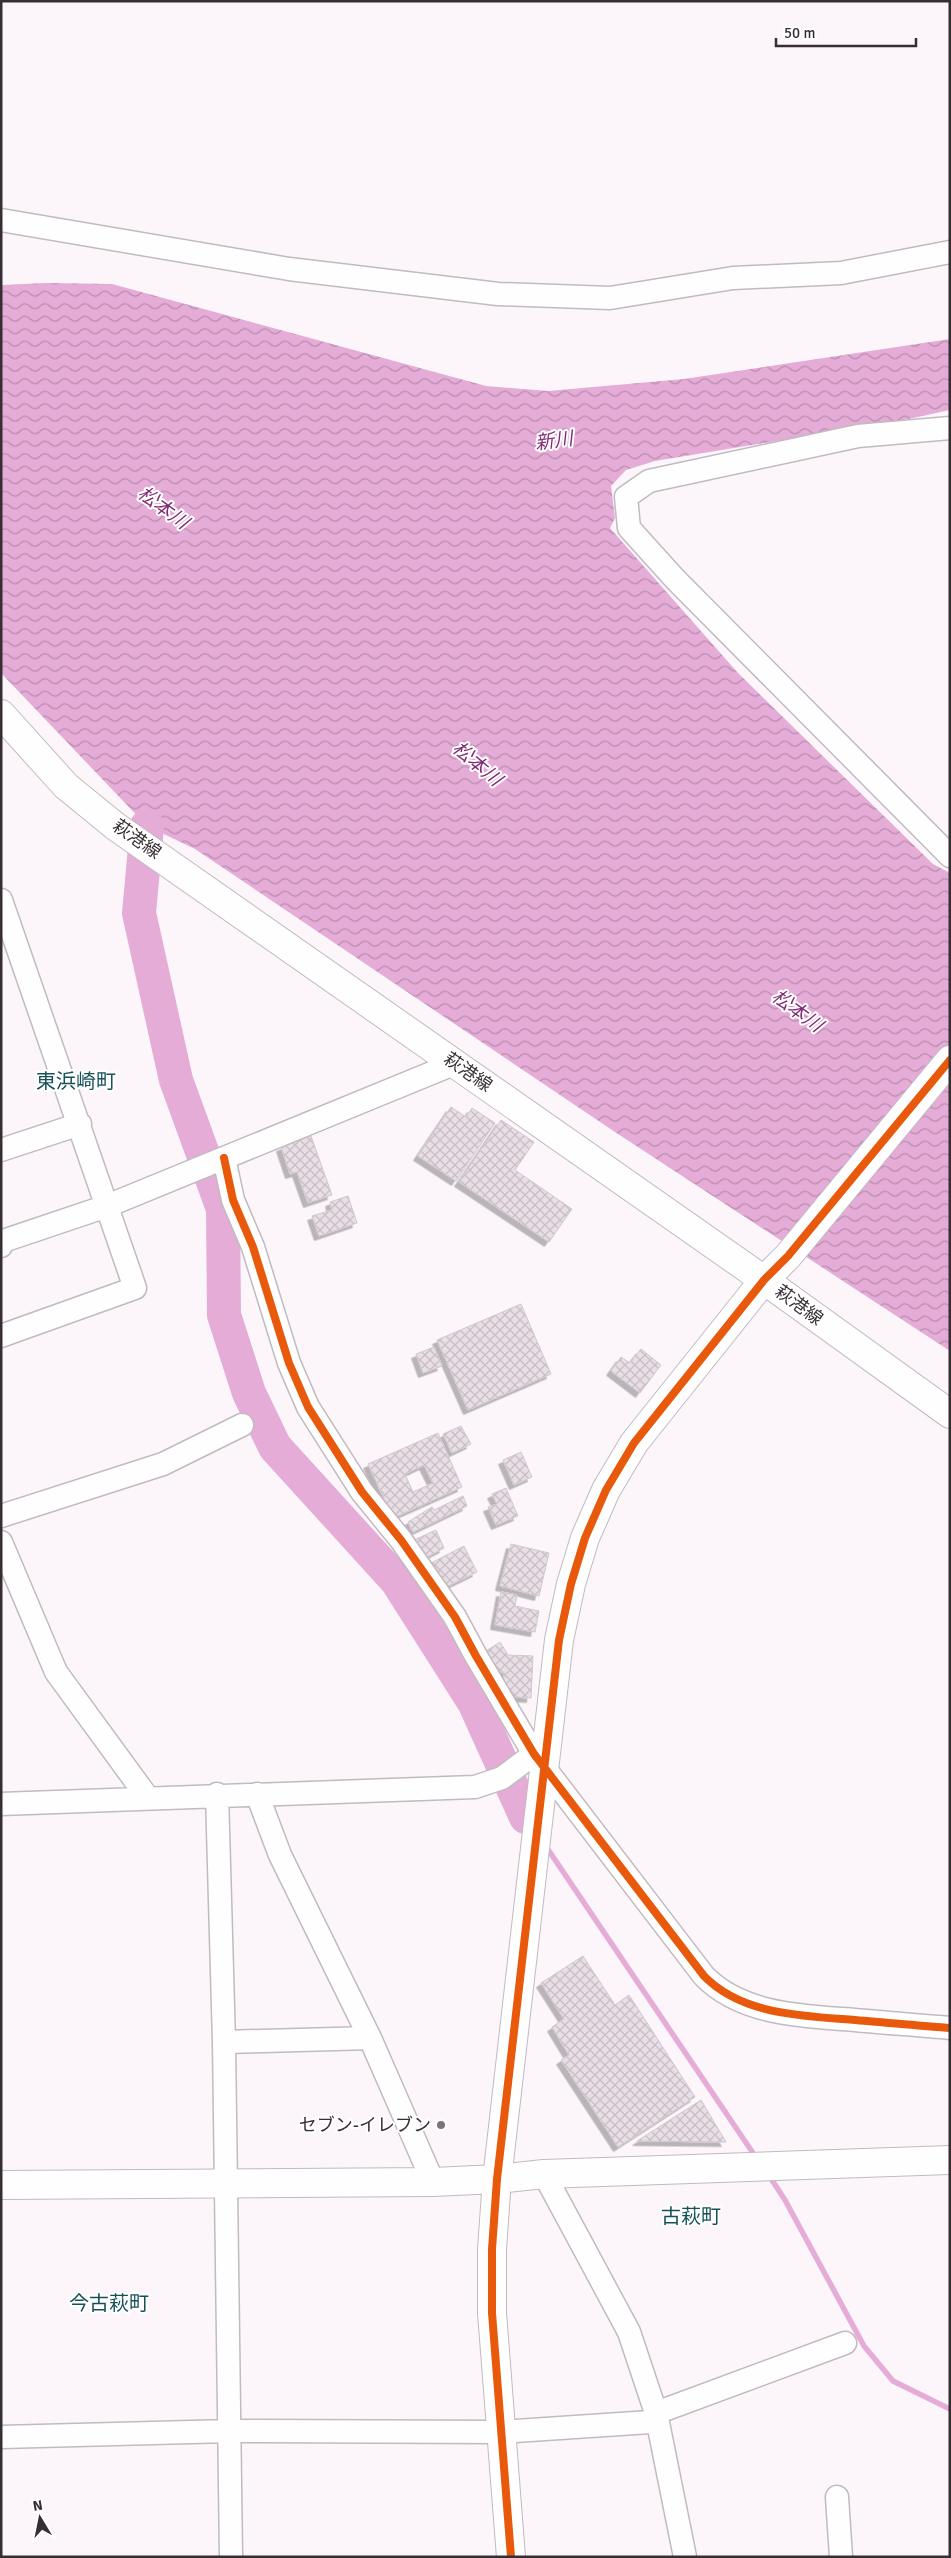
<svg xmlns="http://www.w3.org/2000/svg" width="951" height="2558" viewBox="0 0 951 2558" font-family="Signika,'Noto Sans JP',sans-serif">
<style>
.water{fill:url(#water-waves)}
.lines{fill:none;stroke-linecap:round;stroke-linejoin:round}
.stream{stroke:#e4acd7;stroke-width:5.5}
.river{stroke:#e4acd7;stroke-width:34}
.building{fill:url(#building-cross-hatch);stroke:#cfc8ce;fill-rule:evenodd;filter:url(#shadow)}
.minor-casing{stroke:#c1bac0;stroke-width:25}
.tertiary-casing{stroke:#c1bac0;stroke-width:30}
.secondary-casing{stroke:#c1bac0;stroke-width:30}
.minor{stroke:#fffefe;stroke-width:22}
.tertiary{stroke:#fffefe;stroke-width:28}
.secondary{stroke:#fffefe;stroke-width:28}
.cycleway-casing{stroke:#fff;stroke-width:11}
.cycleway{stroke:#e8590c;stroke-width:8}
.poi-dot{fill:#7c747a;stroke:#fff;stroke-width:2}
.labels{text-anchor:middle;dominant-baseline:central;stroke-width:4;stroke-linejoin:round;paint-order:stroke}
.street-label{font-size:18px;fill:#372e34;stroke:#fff}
.poi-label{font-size:18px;fill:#372e34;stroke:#fff;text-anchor:end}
.water-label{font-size:19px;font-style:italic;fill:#832c75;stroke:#fff}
.quarter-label{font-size:20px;fill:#165159;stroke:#fff}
</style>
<defs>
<pattern id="water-waves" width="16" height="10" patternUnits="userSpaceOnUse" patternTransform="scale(1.25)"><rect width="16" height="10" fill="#e4acd7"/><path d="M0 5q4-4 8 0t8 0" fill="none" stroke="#ba8caf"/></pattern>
<pattern id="building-cross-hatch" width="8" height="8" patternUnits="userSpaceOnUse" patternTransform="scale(1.25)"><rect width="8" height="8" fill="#e9dde6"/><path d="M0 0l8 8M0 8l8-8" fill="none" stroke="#c8bec6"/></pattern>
<filter id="shadow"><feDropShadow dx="-4.5" dy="4.5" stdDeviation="0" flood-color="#0004"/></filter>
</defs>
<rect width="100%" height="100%" fill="#fcf6fb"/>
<path class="water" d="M 47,283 L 112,284 L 486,386 L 548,391 L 684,379 L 950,339 L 950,410 L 904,420 L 655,461 L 626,470 L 611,486 L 615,518 L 610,528 L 738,673 L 933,864 L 950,873 L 950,1351 L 615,1132 L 195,849 L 147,826 L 1,673 L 1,285 Z"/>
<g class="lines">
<path class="stream" d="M 545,1845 L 757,2159
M 768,2174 L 785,2200 L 864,2346 L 893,2381 L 950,2409"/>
<path class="river" d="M 147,826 L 139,913 L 176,1080 L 223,1209 L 224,1315 L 249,1393 L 275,1447 L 397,1581 L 474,1702 L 526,1817"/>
</g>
<path class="building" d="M 451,1107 L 466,1117 L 472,1108 L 495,1123 L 456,1181 L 418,1156 Z
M 501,1120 L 534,1142 L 515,1170 L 572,1209 L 549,1242 L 459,1182 Z
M 311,1136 L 332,1195 L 308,1203 L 297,1172 L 290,1174 L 281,1147 Z
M 348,1196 L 357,1223 L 319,1236 L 312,1216 L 332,1210 L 330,1202 Z
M 521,1304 L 551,1374 L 468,1410 L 437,1340 Z
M 434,1347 L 442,1366 L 423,1373 L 416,1354 Z
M 641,1349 L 661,1365 L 640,1393 L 611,1371 L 621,1357 L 630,1363 Z
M 461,1426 L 471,1444 L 452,1453 L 443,1434 Z
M 438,1433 L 462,1487 L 393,1518 L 368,1464 ZM 424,1465 L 433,1483 L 413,1492 L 405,1474 Z
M 521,1452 L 532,1477 L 514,1485 L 503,1460 Z
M 506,1488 L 518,1516 L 496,1525 L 488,1507 L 497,1504 L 492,1494 Z
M 463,1496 L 467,1506 L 413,1532 L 408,1522 L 432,1507 L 434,1510 Z
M 436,1530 L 444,1548 L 423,1559 L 414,1540 Z
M 511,1544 L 549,1553 L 539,1596 L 500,1586 Z
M 464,1546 L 477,1572 L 444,1588 L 431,1563 Z
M 501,1592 L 517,1595 L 515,1606 L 539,1611 L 535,1632 L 495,1625 Z
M 500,1642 L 508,1655 L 533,1656 L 531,1698 L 512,1697 L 503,1687 L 504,1672 L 496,1671 L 483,1653 Z
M 583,1956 L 615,2005 L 629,1995 L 695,2097 L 618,2147 L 561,2060 L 569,2055 L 552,2027 L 564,2019 L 541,1983 Z
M 701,2100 L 726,2142 L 637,2141 Z"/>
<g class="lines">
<defs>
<path id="minor" d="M 1,220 L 289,269 L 498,294 L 610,298 L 733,278 L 841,273 L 950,252
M 950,428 L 858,436 L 649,481 L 626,497 L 629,528 L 675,579 L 950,856
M 1,900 L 135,1288 L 1,1336
M 1,1150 L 80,1124
M 224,1158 L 233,1200 L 253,1247 L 289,1363 L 308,1407 L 362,1492 L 401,1540 L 455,1617 L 476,1656 L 534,1754 L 704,1976 C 742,2015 803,2016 855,2020 C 886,2023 918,2025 950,2028
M 1,1246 L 3,1241 L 107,1206 L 456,1063
M 1,1516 L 163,1464 L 242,1425
M 1,1542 L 56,1672 L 148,1798
M 217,1794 L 224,2042 L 231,2557
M 257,1794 L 280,1855 L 370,2038 L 433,2182
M 1,1804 L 475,1787 L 502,1778 L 534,1754
M 224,2042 L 370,2038
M 544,2174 L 629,2332 L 656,2413 L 685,2557
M 1,2437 L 229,2431 L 501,2432 L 650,2422 L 656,2413 L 845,2343
M 837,2497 L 841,2557"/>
<path id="tertiary" d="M 1,2185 L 433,2182 L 497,2179 L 544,2174 L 950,2160
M 511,2557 L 492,2313 L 492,2249 L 497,2179 L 559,1640 L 571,1584 L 585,1538 L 606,1490 L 634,1443 L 764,1280 L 788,1256 L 950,1060"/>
<path id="secondary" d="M 1,714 L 66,786 L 115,826 L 764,1280 L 950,1414"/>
</defs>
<use href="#minor" class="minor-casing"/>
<use href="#tertiary" class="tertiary-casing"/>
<use href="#secondary" class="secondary-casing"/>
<use href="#minor" class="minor"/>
<use href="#tertiary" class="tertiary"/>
<use href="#secondary" class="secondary"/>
<defs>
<path id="cycleway" d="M 224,1158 L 233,1200 L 253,1247 L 289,1363 L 308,1407 L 362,1492 L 401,1540 L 455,1617 L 476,1656 L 534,1754 L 704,1976 C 742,2015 803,2016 855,2020 C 886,2023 918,2025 950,2028
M 511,2557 L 492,2313 L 492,2249 L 497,2179 L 559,1640 L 571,1584 L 585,1538 L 606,1490 L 634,1443 L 764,1280 L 788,1256 L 950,1060"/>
</defs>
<use href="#cycleway" class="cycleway-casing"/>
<use href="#cycleway" class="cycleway"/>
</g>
<circle class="poi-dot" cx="441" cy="2125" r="5"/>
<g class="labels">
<g class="street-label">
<text transform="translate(137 839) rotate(35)">萩港線</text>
<text transform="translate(468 1072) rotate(35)">萩港線</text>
<text transform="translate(799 1305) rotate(36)">萩港線</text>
</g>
<g class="poi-label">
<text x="431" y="2125">セブン-イレブン</text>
</g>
<g class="water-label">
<text transform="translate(554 441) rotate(-8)">新川</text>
<text transform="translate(163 508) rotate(36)">松本川</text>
<text transform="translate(477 764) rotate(40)">松本川</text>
<text transform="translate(797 1011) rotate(36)">松本川</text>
</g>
<g class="quarter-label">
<text x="76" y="1081">東浜崎町</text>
<text x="691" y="2216">古萩町</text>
<text x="109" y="2303">今古萩町</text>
</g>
</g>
<rect width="951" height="2558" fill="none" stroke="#372e34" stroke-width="5"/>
<g transform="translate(40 2518) rotate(350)" stroke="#ffffff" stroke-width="4" paint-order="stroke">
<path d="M0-4L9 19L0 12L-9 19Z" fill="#372e34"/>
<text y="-8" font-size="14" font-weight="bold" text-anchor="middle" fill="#372e34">N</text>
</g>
<path d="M776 38v8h140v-8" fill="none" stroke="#372e34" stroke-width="2.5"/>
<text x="784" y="38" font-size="15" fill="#372e34" stroke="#ffffff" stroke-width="4" paint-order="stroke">50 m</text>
</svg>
